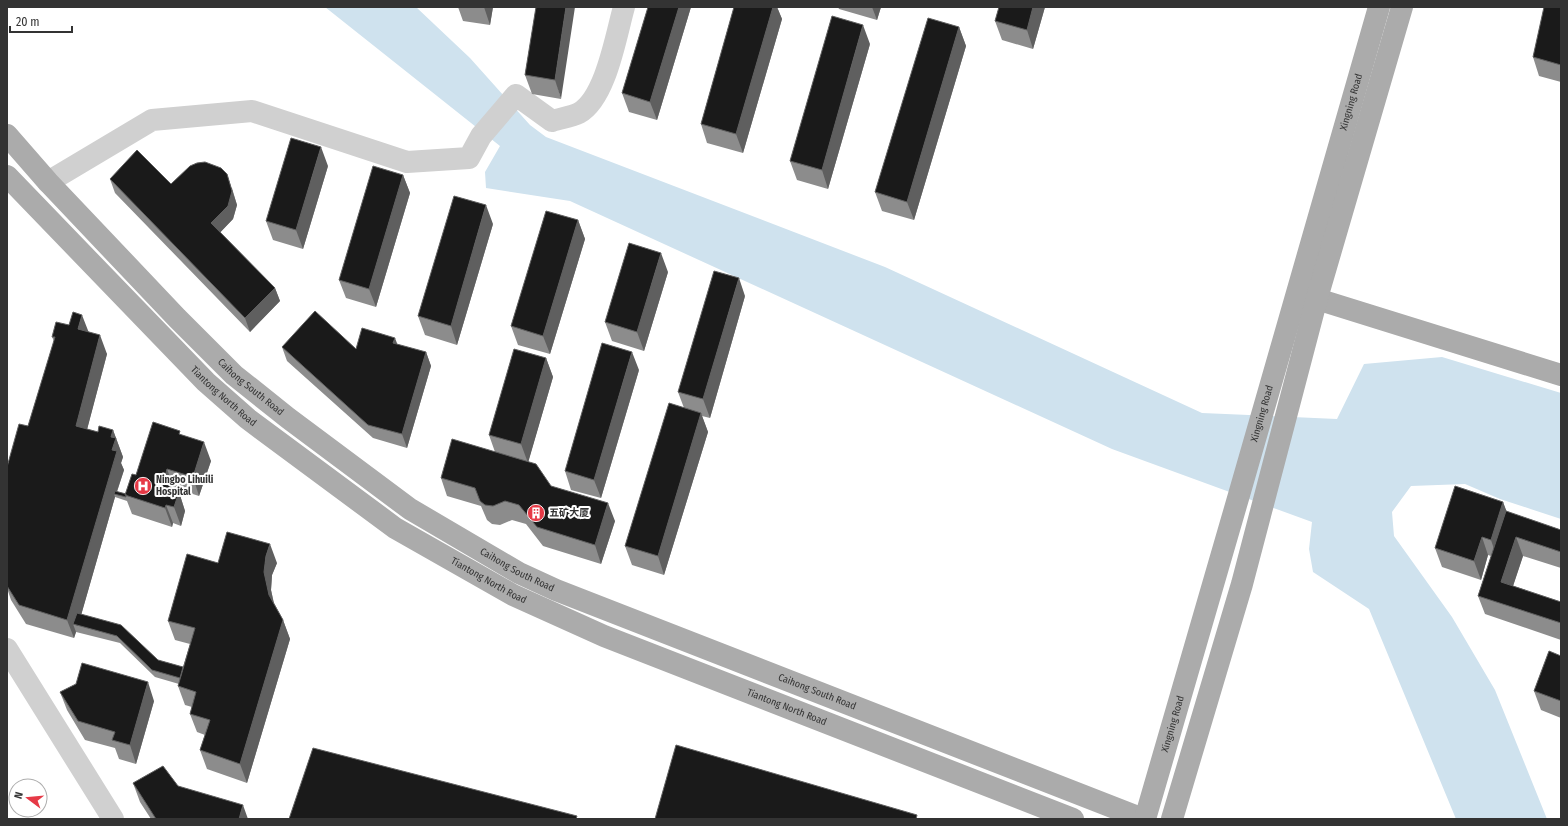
<svg xmlns="http://www.w3.org/2000/svg" width="1568" height="826" viewBox="0 0 1568 826" font-family="'Fira Sans Condensed','Noto Sans SC',sans-serif">
<style>
.water{fill:#cfe2ee}
.lines{fill:none;stroke-linecap:round;stroke-linejoin:round}
.minor{stroke:#d0d0d0;stroke-width:22}
.major{stroke:#ababab;stroke-width:22}
.wall{fill:#8c8c8c}
.shaded-wall{fill:#5f5f5f}
.building{fill:#1a1a1a;stroke:#5f5f5f}
.labels{text-anchor:middle;dominant-baseline:central;stroke-width:4;stroke-linejoin:round;paint-order:stroke}
.street-label{font-size:10px;fill:#333;stroke:#fff}
.poi-label{font-size:10px;font-weight:bold;fill:#333;stroke:#fff;text-anchor:start}
</style>
<rect width="100%" height="100%" fill="#fff"/>
<path class="water" d="M 325,7 L 416,7 L 470,58 L 530,125 L 546,137 L 885,267 L 1202,413 L 1337,419 L 1364,364 L 1442,357 L 1561,393 L 1561,519 L 1500,499 L 1465,484 L 1411,486 L 1392,512 L 1394,536 L 1452,617 L 1495,690 L 1547,819 L 1456,819 L 1369,609 L 1313,572 L 1309,549 L 1312,522 L 1112,449 L 570,201 L 486,188 L 485,172 L 500,146 Z"/>
<g class="lines">
<path class="minor" d="M 48,182 L 152,120 L 252,111 L 407,162 L 469,158 L 481,136 L 516,95 L 552,121 C 561,118 571,117 579,113 C 606,98 616,35 624,7
M 7,649 L 113,819"/>
<g class="major">
<path id="s1" d="M 7,135 L 48,182 L 177,318 L 234,375 L 288,418 L 410,509 L 519,573 L 556,590 L 1143,819"/>
<path id="s2" d="M 7,176 L 206,382 L 248,419 L 395,528 L 513,595 L 604,636 L 1073,819"/>
<path d="M 1304,295 L 1561,375"/>
<path id="s3" d="M 1145,819 C 1225,549 1300,277 1379,7"/>
<path d="M 1172,819 L 1242,584 L 1317,298 L 1402,7"/>
</g>
</g>
<path class="wall" d="M 458,7 L 493,7 L 490,25 L 463,21 Z
M 536,7 L 561,99 L 532,94 L 525,75 Z
M 648,7 L 691,7 L 657,120 L 629,112 L 622,93 Z
M 734,7 L 777,7 L 782,19 L 743,153 L 707,143 L 701,124 Z
M 838,7 L 881,7 L 877,20 L 839,9 Z
M 999,7 L 1045,7 L 1033,49 L 1002,40 L 995,21 Z
M 1561,7 L 1561,82 L 1539,76 L 1533,57 Z
M 959,27 L 966,46 L 914,220 L 882,211 L 875,192 Z
M 870,44 L 828,189 L 797,180 L 790,161 Z
M 328,166 L 303,249 L 273,240 L 266,221 Z
M 403,175 L 410,193 L 376,307 L 346,298 L 339,280 Z
M 110,179 L 171,184 L 232,188 L 237,205 L 233,219 L 220,232 L 275,288 L 280,301 L 250,332 L 115,193 Z
M 578,220 L 585,239 L 550,354 L 518,345 L 511,326 Z
M 493,224 L 457,345 L 425,335 L 418,316 Z
M 668,272 L 644,351 L 612,341 L 605,322 Z
M 745,296 L 710,418 L 702,416 L 708,432 L 664,575 L 632,565 L 625,546 L 684,408 L 678,392 Z
M 88,332 L 107,354 L 87,429 L 98,432 L 113,430 L 123,457 L 121,463 L 124,470 L 117,492 L 126,494 L 136,475 L 182,435 L 211,461 L 199,496 L 174,488 L 174,491 L 179,492 L 185,511 L 181,526 L 173,523 L 172,527 L 132,514 L 127,501 L 115,497 L 81,615 L 158,660 L 183,667 L 190,644 L 175,640 L 168,621 L 218,563 L 277,563 L 272,575 L 271,590 L 274,603 L 283,620 L 290,639 L 247,783 L 207,769 L 200,750 L 205,735 L 197,732 L 190,714 L 192,707 L 185,705 L 178,686 L 179,684 L 155,677 L 120,643 L 76,632 L 74,638 L 26,624 L 11,600 L 7,588 L 7,467 L 28,426 L 54,341 L 52,337 Z
M 282,347 L 356,349 L 426,352 L 431,366 L 407,448 L 373,438 L 287,361 Z
M 546,358 L 553,377 L 528,462 L 551,486 L 615,521 L 601,564 L 543,546 L 526,524 L 512,520 L 500,525 L 492,524 L 487,520 L 481,506 L 447,496 L 441,478 L 495,452 L 489,435 Z
M 639,370 L 601,498 L 571,490 L 565,471 Z
M 1503,502 L 1506,511 L 1561,530 L 1561,568 L 1523,556 L 1513,586 L 1561,602 L 1561,640 L 1485,614 L 1478,596 L 1491,556 L 1488,555 L 1481,580 L 1442,567 L 1435,548 Z
M 1561,656 L 1561,718 L 1541,710 L 1534,691 Z
M 60,692 L 154,701 L 136,764 L 119,759 L 115,748 L 85,740 L 67,710 Z
M 133,783 L 178,786 L 248,819 L 151,819 L 140,802 Z"/>
<path class="shaded-wall" d="M 484,7 L 493,7 L 490,25 Z
M 566,7 L 575,7 L 561,99 L 555,80 Z
M 679,7 L 691,7 L 657,120 L 650,102 Z
M 773,7 L 777,7 L 782,19 L 743,153 L 736,134 Z
M 872,7 L 881,7 L 877,20 Z
M 1033,7 L 1045,7 L 1033,49 L 1027,30 Z
M 863,25 L 870,44 L 828,189 L 822,170 Z
M 959,27 L 966,46 L 914,220 L 907,202 Z
M 321,147 L 328,166 L 303,249 L 296,230 Z
M 227,174 L 237,205 L 233,219 L 216,237 L 211,223 Z
M 403,175 L 410,193 L 376,307 L 369,289 Z
M 486,205 L 493,224 L 457,345 L 451,326 Z
M 578,220 L 585,239 L 550,354 L 543,336 Z
M 661,253 L 668,272 L 644,351 L 637,332 Z
M 739,278 L 745,296 L 710,418 L 703,399 Z
M 275,288 L 280,301 L 250,332 L 245,318 Z
M 82,315 L 89,333 L 78,329 Z
M 100,335 L 107,354 L 83,445 L 76,426 Z
M 395,338 L 400,351 L 393,343 Z
M 426,352 L 431,366 L 407,448 L 402,434 Z
M 632,352 L 639,370 L 601,498 L 594,480 Z
M 546,358 L 553,377 L 528,463 L 521,444 Z
M 701,413 L 708,432 L 664,575 L 658,556 Z
M 113,430 L 123,457 L 121,463 L 124,470 L 116,494 L 114,494 L 115,497 L 78,626 L 73,624 L 76,632 L 74,638 L 67,620 L 112,450 L 111,437 Z
M 204,442 L 211,461 L 199,496 L 193,477 Z
M 167,469 L 174,488 L 174,490 L 177,498 L 179,492 L 185,511 L 181,526 L 174,507 L 163,484 Z
M 1503,502 L 1510,520 L 1497,558 L 1491,540 Z
M 608,503 L 615,521 L 601,564 L 595,545 Z
M 166,505 L 173,523 L 172,527 L 165,508 Z
M 1482,537 L 1488,555 L 1481,580 L 1474,561 Z
M 1516,537 L 1523,556 L 1508,601 L 1501,582 Z
M 270,544 L 277,563 L 272,575 L 271,590 L 276,614 L 269,595 L 264,572 L 266,556 Z
M 283,620 L 290,639 L 247,783 L 240,764 Z
M 148,682 L 154,701 L 136,764 L 130,745 Z
M 243,805 L 248,819 L 239,819 Z"/>
<path class="building" d="M 536,7 L 566,7 L 555,80 L 525,75 Z
M 648,7 L 679,7 L 650,102 L 622,93 Z
M 734,7 L 773,7 L 736,134 L 701,124 Z
M 999,7 L 1033,7 L 1027,30 L 995,21 Z
M 1544,7 L 1561,7 L 1561,65 L 1533,57 Z
M 832,16 L 863,25 L 822,170 L 790,161 Z
M 928,18 L 959,27 L 907,202 L 875,192 Z
M 291,138 L 321,147 L 296,230 L 266,221 Z
M 137,150 L 171,184 L 190,166 L 197,163 L 205,162 L 221,168 L 227,174 L 232,191 L 228,206 L 211,223 L 275,288 L 245,318 L 110,179 Z
M 373,166 L 403,175 L 369,289 L 339,280 Z
M 454,196 L 486,205 L 451,326 L 418,316 Z
M 546,211 L 578,220 L 543,336 L 511,326 Z
M 629,243 L 661,253 L 637,332 L 605,322 Z
M 714,271 L 739,278 L 703,399 L 678,392 Z
M 315,311 L 356,349 L 362,328 L 395,338 L 393,343 L 426,352 L 402,434 L 368,425 L 282,347 Z
M 73,312 L 82,315 L 78,329 L 100,335 L 76,426 L 98,432 L 99,426 L 113,430 L 111,437 L 116,438 L 112,450 L 117,451 L 67,620 L 19,605 L 7,586 L 7,467 L 19,424 L 28,426 L 55,337 L 52,337 L 56,322 L 69,325 Z
M 602,343 L 632,352 L 594,480 L 565,471 Z
M 514,349 L 546,358 L 521,444 L 489,435 Z
M 669,403 L 701,413 L 658,556 L 625,546 Z
M 153,422 L 180,431 L 179,434 L 204,442 L 193,477 L 167,469 L 163,484 L 172,486 L 171,490 L 179,492 L 174,507 L 166,505 L 165,508 L 125,495 L 132,474 L 136,475 Z
M 452,439 L 536,464 L 551,486 L 608,503 L 595,545 L 537,527 L 519,505 L 505,501 L 493,506 L 485,505 L 480,501 L 475,488 L 441,478 Z
M 1455,486 L 1503,502 L 1491,540 L 1482,537 L 1474,561 L 1435,548 Z
M 115,491 L 126,494 L 126,497 L 114,494 Z
M 1506,511 L 1561,530 L 1561,552 L 1516,537 L 1501,582 L 1561,602 L 1561,623 L 1478,596 Z
M 227,532 L 270,544 L 266,556 L 264,572 L 269,595 L 283,620 L 240,764 L 200,750 L 210,720 L 190,714 L 196,692 L 178,686 L 195,628 L 168,621 L 187,554 L 218,563 Z
M 77,613 L 121,625 L 158,660 L 183,667 L 180,678 L 152,670 L 117,636 L 73,624 Z
M 1549,651 L 1561,656 L 1561,701 L 1534,691 Z
M 82,663 L 148,682 L 130,745 L 112,740 L 115,732 L 78,721 L 60,692 L 76,684 Z
M 676,745 L 917,815 L 916,819 L 655,819 Z
M 313,748 L 577,816 L 576,819 L 289,819 Z
M 163,766 L 178,786 L 243,805 L 239,819 L 156,819 L 133,783 Z"/>
<defs>
<symbol id="hospital-disc" viewBox="-11 -11 22 22"><circle r="9.5" fill="#e63946" stroke="#fff"/><path d="M-5-5h3v3.5h4V-5h3V5h-3V1.5h-4V5h-3Z" fill="#fff"/></symbol>
<symbol id="building-disc" viewBox="-11 -11 22 22"><circle r="9.5" fill="#e63946" stroke="#fff"/><path d="M-4-6H4V6H1V3H-1V6H-4ZM-2.5-4.3h1.7v1.8h-1.7ZM.8-4.3h1.7v1.8H.8ZM-2.5-1h1.7V.8h-1.7ZM.8-1h1.7V.8H.8Z" fill="#fff"/></symbol>
</defs>
<g fill-rule="evenodd">
<use href="#hospital-disc" x="133" y="476" width="20" height="20"/>
<use href="#building-disc" x="526" y="503" width="20" height="20"/>
</g>
<g class="labels">
<g class="street-label">
<text stroke="none"><textPath href="#s3" startOffset="746">Xingning Road</textPath></text>
<text stroke="none"><textPath href="#s1" startOffset="351">Caihong South Road</textPath></text>
<text stroke="none"><textPath href="#s2" startOffset="309">Tiantong North Road</textPath></text>
<text stroke="none"><textPath href="#s3" startOffset="422">Xingning Road</textPath></text>
<text stroke="none"><textPath href="#s1" startOffset="675">Caihong South Road</textPath></text>
<text stroke="none"><textPath href="#s2" startOffset="633">Tiantong North Road</textPath></text>
<text stroke="none"><textPath href="#s1" startOffset="999">Caihong South Road</textPath></text>
<text stroke="none"><textPath href="#s2" startOffset="957">Tiantong North Road</textPath></text>
<text stroke="none"><textPath href="#s3" startOffset="99">Xingning Road</textPath></text>
</g>
<g class="poi-label">
<text x="156" y="480">Ningbo Lihuili<tspan x="156" dy="12">Hospital</tspan></text>
<text x="549" y="513">五矿大厦</text>
</g>
</g>
<rect width="1568" height="826" fill="none" stroke="#333333" stroke-width="16"/>
<g transform="translate(28 798) rotate(286)"><circle r="19" fill="#ffffff" stroke="#adadad"/>
<path d="M0-3L7 15L0 10L-7 15Z" fill="#e63946"/>
<text y="-6" font-size="11" font-weight="bold" text-anchor="middle" fill="#333333">N</text>
</g>
<path d="M10 26v6h62v-6" fill="none" stroke="#333333" stroke-width="2"/>
<text x="16" y="26" font-size="12" fill="#333333" stroke="#ffffff" stroke-width="3" paint-order="stroke">20 m</text>
</svg>
